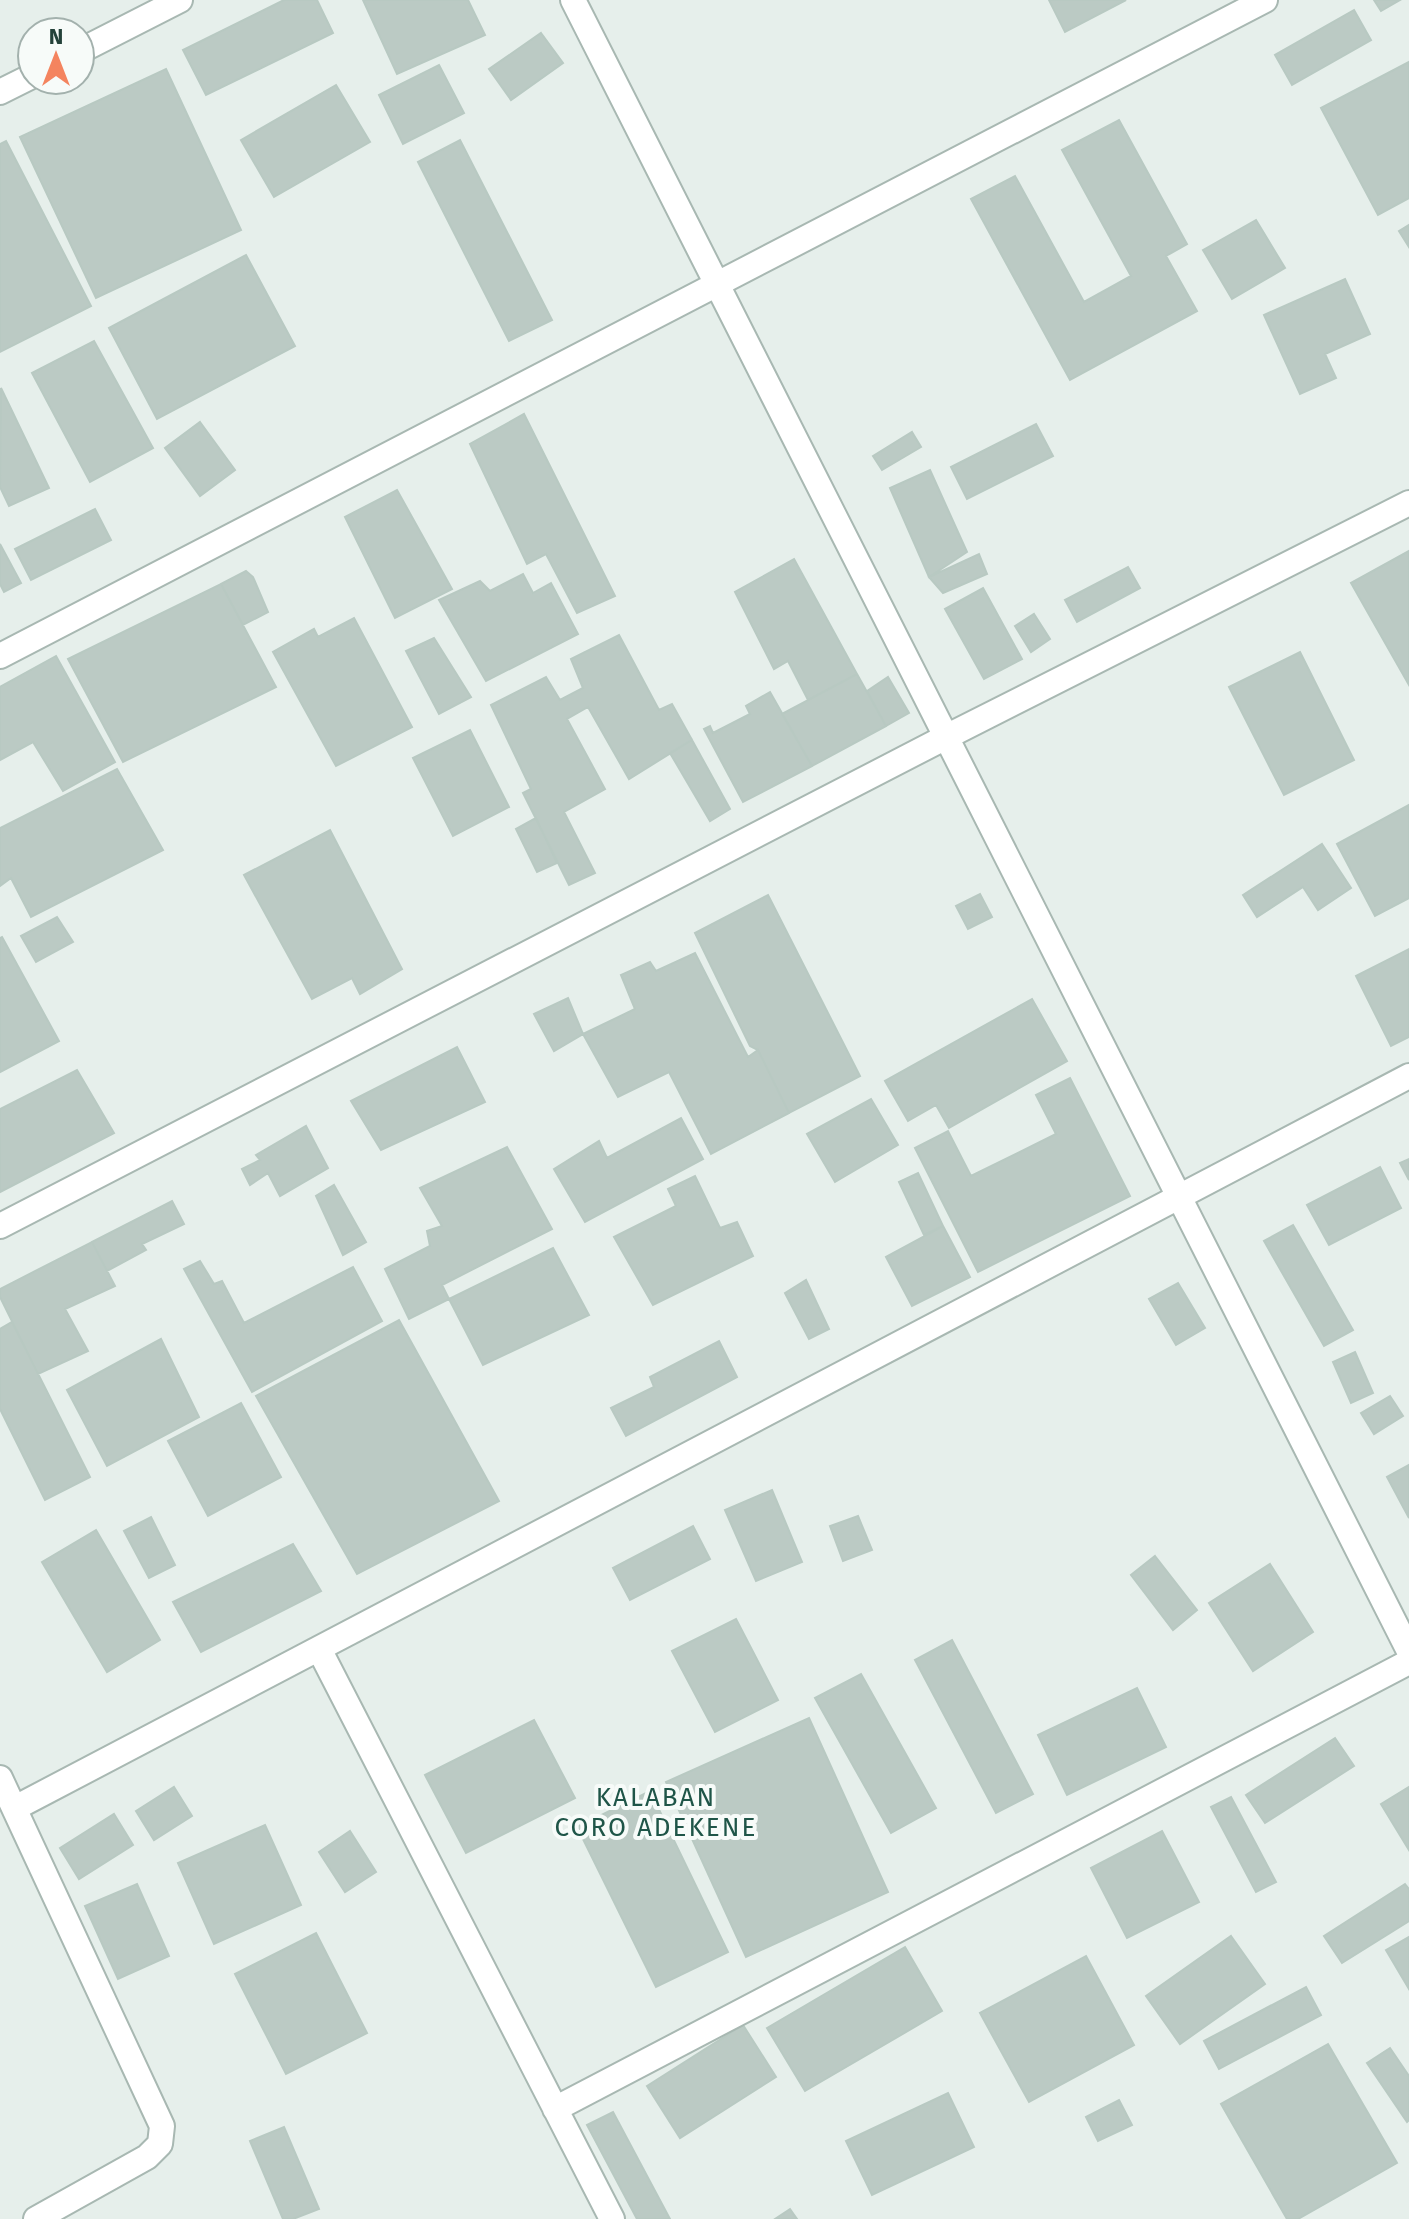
<svg xmlns="http://www.w3.org/2000/svg" width="1409" height="2219" viewBox="0 0 1409 2219" font-family="'Fira Sans',sans-serif">
<style>
.building{fill:#bbcac4;stroke:#b8c9c2;stroke-width:2}
.lines{fill:none;stroke-linecap:round;stroke-linejoin:round}
.minor-casing{stroke:#a8b8b2;stroke-width:28}
.minor{stroke:#fff;stroke-width:24}
.labels{text-anchor:middle;dominant-baseline:central;stroke-width:8;stroke-linejoin:round;paint-order:stroke}
.quarter-label{font-size:26px;letter-spacing:2px;fill:#1f5548;stroke:#f7fbf9}
</style>
<rect width="100%" height="100%" fill="#e6efeb"/>
<path class="building" d="M 284,0 L 317,0 L 333,33 L 206,95 L 183,50 Z
M 363,0 L 468,0 L 485,35 L 397,74 Z
M 1049,0 L 1126,0 L 1065,32 Z
M 1374,0 L 1400,0 L 1381,11 Z
M 1354,10 L 1371,40 L 1292,85 L 1275,55 Z
M 541,33 L 563,63 L 511,100 L 489,69 Z
M 1409,62 L 1409,198 L 1378,215 L 1321,108 Z
M 439,65 L 464,113 L 403,144 L 379,95 Z
M 166,69 L 241,230 L 96,298 L 20,137 Z
M 336,85 L 370,142 L 274,197 L 241,140 Z
M 1119,120 L 1187,244 L 1166,256 L 1197,311 L 1070,380 L 971,199 L 1015,176 L 1084,302 L 1131,276 L 1062,150 Z
M 460,140 L 552,320 L 509,341 L 418,162 Z
M 6,141 L 91,306 L 0,352 L 0,144 Z
M 1256,220 L 1285,268 L 1232,299 L 1203,250 Z
M 1409,225 L 1409,247 L 1399,231 Z
M 246,255 L 295,346 L 157,419 L 109,328 Z
M 1345,279 L 1370,334 L 1325,354 L 1336,378 L 1300,394 L 1264,315 Z
M 94,341 L 153,448 L 90,482 L 32,373 Z
M 1,388 L 49,488 L 9,506 L 0,487 Z
M 524,414 L 615,596 L 577,613 L 546,554 L 527,564 L 470,444 Z
M 200,422 L 235,470 L 200,496 L 165,448 Z
M 1036,424 L 1053,456 L 967,499 L 951,467 Z
M 912,432 L 921,447 L 882,470 L 873,456 Z
M 930,470 L 967,552 L 929,577 L 890,488 Z
M 397,490 L 452,589 L 395,618 L 345,517 Z
M 95,509 L 111,540 L 31,580 L 15,549 Z
M 0,544 L 21,583 L 4,592 L 0,584 Z
M 1409,551 L 1409,685 L 1351,583 Z
M 979,554 L 987,574 L 943,593 L 929,577 Z
M 794,559 L 857,674 L 808,700 L 788,661 L 774,669 L 735,592 Z
M 1128,567 L 1140,588 L 1077,622 L 1065,600 Z
M 246,571 L 253,577 L 268,612 L 243,625 L 221,584 Z
M 523,574 L 533,593 L 551,583 L 578,634 L 486,681 L 439,600 L 480,581 L 490,591 Z
M 221,584 L 276,687 L 123,762 L 68,659 Z
M 983,588 L 1022,659 L 984,679 L 945,609 Z
M 1034,614 L 1050,639 L 1031,652 L 1015,626 Z
M 354,618 L 412,727 L 336,766 L 273,652 L 314,629 L 318,637 Z
M 619,635 L 659,710 L 672,704 L 692,740 L 629,779 L 588,707 L 567,719 L 605,789 L 564,812 L 595,873 L 569,885 L 523,793 L 531,789 L 491,705 L 546,677 L 560,700 L 583,688 L 571,659 Z
M 434,638 L 471,697 L 439,714 L 406,651 Z
M 1300,652 L 1354,760 L 1284,795 L 1229,687 Z
M 56,656 L 115,762 L 63,791 L 33,742 L 0,760 L 0,687 Z
M 857,674 L 886,726 L 812,766 L 782,714 Z
M 888,677 L 909,713 L 886,726 L 867,691 Z
M 770,692 L 812,766 L 743,802 L 704,729 L 710,726 L 713,733 L 750,714 L 746,706 Z
M 470,730 L 509,807 L 453,836 L 413,758 Z
M 692,740 L 730,809 L 710,821 L 670,753 Z
M 117,769 L 163,850 L 31,917 L 11,878 L 0,886 L 0,828 Z
M 1409,805 L 1409,898 L 1375,916 L 1337,844 Z
M 536,818 L 557,863 L 537,872 L 516,829 Z
M 330,830 L 402,969 L 360,994 L 352,978 L 312,999 L 244,875 Z
M 1322,844 L 1351,888 L 1318,910 L 1303,887 L 1257,917 L 1243,895 Z
M 980,894 L 992,917 L 968,929 L 956,906 Z
M 768,895 L 860,1076 L 789,1113 L 758,1050 L 750,1046 L 695,933 Z
M 57,917 L 73,942 L 36,962 L 21,936 Z
M 2,937 L 59,1041 L 0,1072 L 0,938 Z
M 1409,949 L 1409,1037 L 1391,1046 L 1356,976 Z
M 695,953 L 748,1057 L 758,1050 L 789,1113 L 711,1154 L 669,1072 L 618,1097 L 583,1034 L 635,1009 L 621,975 L 650,962 L 656,971 Z
M 568,998 L 583,1034 L 554,1051 L 534,1014 Z
M 1032,999 L 1067,1061 L 949,1128 L 936,1105 L 908,1121 L 885,1081 Z
M 457,1047 L 485,1102 L 381,1150 L 351,1101 Z
M 77,1070 L 114,1133 L 0,1192 L 0,1109 Z
M 1070,1078 L 1130,1196 L 978,1272 L 915,1148 L 948,1131 L 971,1176 L 1056,1134 L 1036,1095 Z
M 871,1099 L 898,1145 L 835,1182 L 807,1134 Z
M 681,1118 L 703,1159 L 585,1222 L 554,1169 L 599,1141 L 607,1158 Z
M 306,1126 L 328,1168 L 280,1196 L 268,1173 L 250,1185 L 242,1169 L 260,1160 L 256,1155 Z
M 507,1147 L 552,1229 L 442,1285 L 449,1299 L 409,1319 L 385,1269 L 430,1246 L 427,1231 L 442,1226 L 420,1188 Z
M 1409,1159 L 1409,1180 L 1400,1163 Z
M 1380,1167 L 1401,1208 L 1329,1245 L 1307,1205 Z
M 918,1173 L 943,1226 L 924,1235 L 899,1182 Z
M 695,1176 L 720,1228 L 737,1222 L 753,1256 L 653,1305 L 614,1237 L 676,1206 L 668,1189 Z
M 334,1185 L 366,1242 L 343,1255 L 316,1196 Z
M 172,1201 L 184,1224 L 142,1244 L 146,1250 L 107,1271 L 92,1242 Z
M 1293,1225 L 1353,1330 L 1324,1346 L 1264,1241 Z
M 943,1226 L 970,1277 L 912,1306 L 886,1257 Z
M 92,1242 L 115,1286 L 65,1309 L 88,1351 L 38,1374 L 0,1297 L 0,1289 Z
M 553,1248 L 589,1315 L 483,1365 L 449,1299 Z
M 200,1261 L 214,1284 L 222,1281 L 244,1323 L 353,1267 L 382,1321 L 252,1392 L 184,1269 Z
M 806,1280 L 829,1329 L 809,1339 L 785,1293 Z
M 1178,1283 L 1205,1328 L 1176,1345 L 1149,1299 Z
M 399,1320 L 499,1501 L 357,1574 L 256,1396 Z
M 12,1322 L 90,1477 L 45,1500 L 0,1409 L 0,1329 Z
M 161,1339 L 199,1417 L 107,1466 L 67,1390 Z
M 719,1341 L 737,1377 L 626,1436 L 611,1408 L 654,1387 L 650,1377 Z
M 1355,1352 L 1373,1393 L 1351,1403 L 1333,1362 Z
M 1390,1396 L 1403,1416 L 1374,1434 L 1361,1413 Z
M 241,1403 L 281,1477 L 208,1516 L 168,1441 Z
M 1409,1465 L 1409,1518 L 1387,1477 Z
M 772,1490 L 802,1562 L 756,1581 L 725,1510 Z
M 858,1516 L 872,1550 L 843,1561 L 830,1526 Z
M 151,1517 L 175,1565 L 149,1578 L 124,1531 Z
M 693,1526 L 710,1559 L 630,1600 L 613,1568 Z
M 96,1530 L 160,1640 L 107,1672 L 42,1562 Z
M 293,1544 L 321,1591 L 201,1652 L 173,1602 Z
M 1155,1556 L 1197,1610 L 1173,1630 L 1131,1575 Z
M 1270,1564 L 1313,1632 L 1253,1671 L 1209,1603 Z
M 736,1619 L 778,1700 L 715,1732 L 672,1651 Z
M 952,1640 L 1033,1794 L 996,1813 L 915,1660 Z
M 861,1674 L 936,1808 L 891,1833 L 815,1698 Z
M 1137,1688 L 1166,1747 L 1067,1795 L 1038,1735 Z
M 809,1718 L 888,1892 L 746,1957 L 666,1782 Z
M 534,1720 L 575,1798 L 466,1853 L 425,1775 Z
M 1335,1738 L 1354,1766 L 1265,1823 L 1246,1795 Z
M 174,1787 L 192,1816 L 154,1840 L 136,1811 Z
M 1409,1787 L 1409,1850 L 1381,1804 Z
M 650,1791 L 728,1952 L 656,1987 L 577,1827 Z
M 1231,1797 L 1276,1882 L 1256,1892 L 1211,1807 Z
M 114,1814 L 133,1845 L 79,1879 L 60,1848 Z
M 265,1825 L 301,1905 L 214,1944 L 178,1863 Z
M 350,1831 L 376,1872 L 345,1892 L 319,1852 Z
M 1162,1831 L 1199,1902 L 1127,1938 L 1091,1868 Z
M 137,1884 L 169,1956 L 118,1979 L 85,1906 Z
M 1405,1884 L 1409,1889 L 1409,1921 L 1342,1963 L 1324,1936 Z
M 316,1933 L 367,2033 L 286,2074 L 235,1974 Z
M 1231,1936 L 1265,1984 L 1180,2044 L 1146,1996 Z
M 1409,1937 L 1409,1989 L 1386,1950 Z
M 905,1947 L 942,2011 L 805,2091 L 767,2028 Z
M 1086,1956 L 1134,2045 L 1029,2102 L 980,2013 Z
M 1306,1987 L 1321,2015 L 1219,2069 L 1204,2041 Z
M 743,2025 L 776,2077 L 680,2138 L 647,2086 Z
M 1328,2044 L 1397,2163 L 1298,2219 L 1287,2219 L 1221,2104 Z
M 1390,2048 L 1409,2076 L 1409,2120 L 1407,2122 L 1367,2063 Z
M 948,2093 L 974,2147 L 872,2195 L 846,2141 Z
M 1119,2100 L 1132,2125 L 1098,2141 L 1086,2117 Z
M 613,2112 L 670,2219 L 637,2219 L 587,2125 Z
M 284,2127 L 319,2209 L 293,2219 L 283,2219 L 250,2141 Z
M 790,2209 L 797,2219 L 775,2219 Z"/>
<g class="lines">
<defs>
<path id="minor" d="M 573,0 L 1409,1651
M 80,51 L 180,0
M 0,92 L 32,76
M 0,656 L 1265,0
M 0,1226 L 946,737 L 1409,503
M 319,1649 L 612,2219
M 0,1778 L 162,2126 L 160,2144 L 147,2157 L 36,2219
M 15,1808 L 1409,1076
M 555,2109 L 1409,1662"/>
</defs>
<use href="#minor" class="minor-casing"/>
<use href="#minor" class="minor"/>
</g>
<g class="labels">
<g class="quarter-label">
<text x="656" y="1797">KALABAN<tspan x="656" dy="30">CORO ADEKENE</tspan></text>
</g>
</g>
<g transform="translate(56 56)"><circle r="38" fill="#f7fbf9" stroke="#a3b1ad" stroke-width="2"/>
<path d="M0-6L14 30L0 20L-14 30Z" fill="#f4845f"/>
<text y="-12" font-size="22" font-weight="bold" text-anchor="middle" fill="#24423a">N</text>
</g>
</svg>
